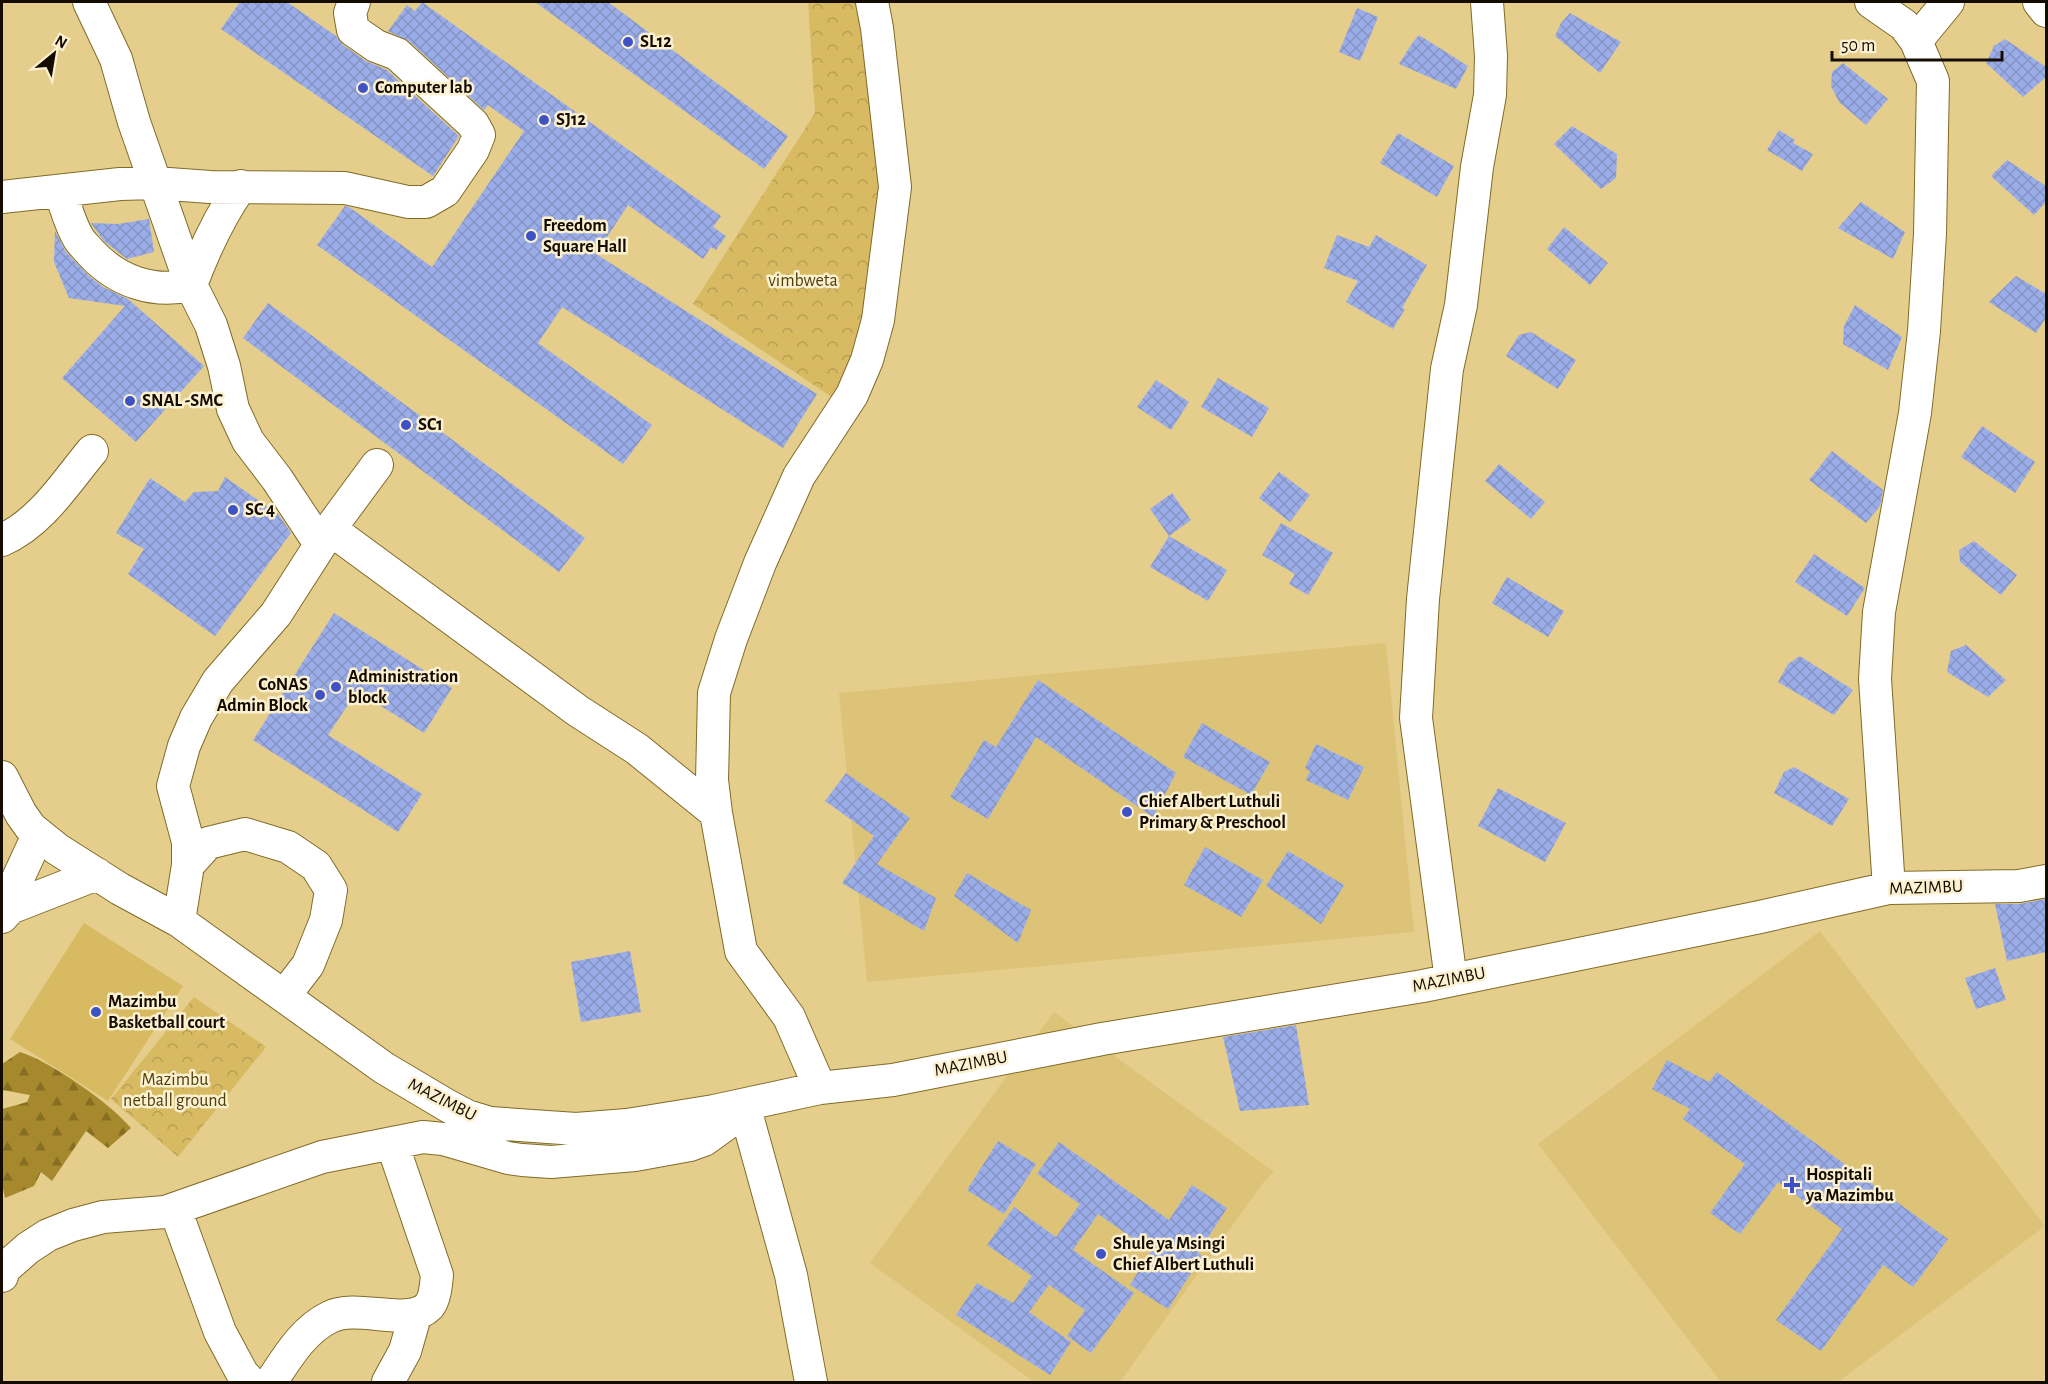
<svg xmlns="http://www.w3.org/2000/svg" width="2048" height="1384" viewBox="0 0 2048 1384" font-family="'Alegreya Sans',sans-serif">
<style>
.built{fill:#ddc378}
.forest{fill:url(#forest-firs)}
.park{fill:url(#park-crowns)}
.pitch{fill:#d8ba63}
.building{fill:url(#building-cross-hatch)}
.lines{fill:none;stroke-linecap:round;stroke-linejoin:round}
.minor-casing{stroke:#816b29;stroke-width:34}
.minor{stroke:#fff;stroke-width:32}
.poi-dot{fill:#3f52c5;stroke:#fbf0cf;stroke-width:2}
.labels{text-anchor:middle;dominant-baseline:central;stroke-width:5;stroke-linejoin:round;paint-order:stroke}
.poi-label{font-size:18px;font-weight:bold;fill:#140c00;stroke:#fbf0cf;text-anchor:start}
.park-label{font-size:18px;fill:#4d3e0a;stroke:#fbf0cf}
.street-label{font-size:18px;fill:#140c00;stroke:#fbf0cf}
</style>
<defs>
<pattern id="forest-firs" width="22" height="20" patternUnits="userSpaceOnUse" patternTransform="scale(1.5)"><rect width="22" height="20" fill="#a6892c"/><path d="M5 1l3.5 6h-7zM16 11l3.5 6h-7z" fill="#866e23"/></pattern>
<pattern id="park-crowns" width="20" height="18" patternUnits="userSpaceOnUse" patternTransform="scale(1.5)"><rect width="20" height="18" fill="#d8ba63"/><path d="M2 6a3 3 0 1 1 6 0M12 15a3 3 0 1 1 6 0" fill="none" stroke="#b89f54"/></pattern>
<pattern id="building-cross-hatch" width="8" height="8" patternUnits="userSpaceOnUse" patternTransform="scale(1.5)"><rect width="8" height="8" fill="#9bade8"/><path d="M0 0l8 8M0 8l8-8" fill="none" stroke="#8594c5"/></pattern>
</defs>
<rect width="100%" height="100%" fill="#e5ce8b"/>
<path class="built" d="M 1386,643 L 1414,932 L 867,982 L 839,693 Z
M 1820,931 L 2045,1226 L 1838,1382 L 1721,1382 L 1538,1144 Z
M 1054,1012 L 1274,1172 L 1263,1183 L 1120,1382 L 1034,1382 L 870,1263 Z"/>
<path class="forest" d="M 20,1052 C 51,1062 110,1103 131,1128 L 108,1148 L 86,1131 L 52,1181 L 41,1172 L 34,1186 L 5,1198 L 2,1184 L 2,1109 L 27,1102 L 30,1095 L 2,1090 L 2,1064 Z"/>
<path class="park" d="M 808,2 L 871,2 L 895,197 L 854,412 L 693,304 L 815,113 Z
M 194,997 L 266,1047 L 178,1157 L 111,1099 Z"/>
<path class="pitch" d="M 84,923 L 183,986 L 108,1101 L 10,1039 Z"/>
<path class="building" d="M 240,2 L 287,2 L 336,36 L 343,45 L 366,61 L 387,70 L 459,136 L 433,176 L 221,29 Z
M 422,2 L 721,216 L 713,227 L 726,236 L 716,250 L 711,247 L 703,259 L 628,205 L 596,254 L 817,394 L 783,448 L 562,307 L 538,343 L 652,425 L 623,464 L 317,245 L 345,206 L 349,207 L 432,267 L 524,131 L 488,105 L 484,110 L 409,41 L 388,31 L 407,5 L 415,11 Z
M 535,2 L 608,2 L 788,136 L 764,169 Z
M 1357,8 L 1378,17 L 1360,61 L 1339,52 Z
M 1570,13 L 1621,42 L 1600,73 L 1555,36 L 1561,23 Z
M 1419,35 L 1468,66 L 1456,89 L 1399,64 L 1413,42 Z
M 2005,39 L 2046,67 L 2046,77 L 2023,97 L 1986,63 L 1994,46 Z
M 1843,63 L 1888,99 L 1866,125 L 1839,102 L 1831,86 L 1832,72 Z
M 1572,126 L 1617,154 L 1616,178 L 1601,189 L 1554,144 Z
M 1779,130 L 1795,140 L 1793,143 L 1813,154 L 1802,171 L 1767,150 Z
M 1398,133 L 1454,166 L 1437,197 L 1380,163 Z
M 2007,160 L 2046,186 L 2046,202 L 2034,215 L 1991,176 Z
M 1861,202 L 1905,232 L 1893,259 L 1838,228 Z
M 149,219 L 154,252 L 127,259 L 104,241 L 91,223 L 118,224 Z
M 1564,227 L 1608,263 L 1590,285 L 1547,249 Z
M 55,231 L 66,252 L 89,276 L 103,287 L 128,299 L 204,366 L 136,442 L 62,378 L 125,306 L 69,298 L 54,262 Z
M 1337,235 L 1369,247 L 1376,235 L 1427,265 L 1402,308 L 1405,309 L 1393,329 L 1346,302 L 1358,281 L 1324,268 Z
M 2016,276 L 2046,294 L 2046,318 L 2036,333 L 1989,302 Z
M 268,303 L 585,538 L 559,572 L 243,338 Z
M 1855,305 L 1902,337 L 1888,370 L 1843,344 L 1844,326 Z
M 1531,332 L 1576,360 L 1558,389 L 1506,356 L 1519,335 Z
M 1218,378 L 1269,408 L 1252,437 L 1201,407 Z
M 1156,380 L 1189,402 L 1171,430 L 1137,407 Z
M 1982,426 L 2035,462 L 2015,493 L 1961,457 Z
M 1832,451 L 1883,490 L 1880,506 L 1866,523 L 1809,480 Z
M 1499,464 L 1545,502 L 1531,519 L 1485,481 Z
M 1279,472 L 1310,495 L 1290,522 L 1259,498 Z
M 225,477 L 278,514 L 291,533 L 215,636 L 128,574 L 144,549 L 116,533 L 150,478 L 185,502 L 194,492 L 218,491 Z
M 1172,493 L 1191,520 L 1169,536 L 1150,509 Z
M 1281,523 L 1333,553 L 1308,595 L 1289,584 L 1295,574 L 1262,555 Z
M 1169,536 L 1227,570 L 1208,601 L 1150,567 Z
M 1974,541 L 2017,575 L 2001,595 L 1960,562 L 1959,550 Z
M 1814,554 L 1865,588 L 1847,616 L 1795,582 Z
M 1507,577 L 1564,611 L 1548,637 L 1492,603 Z
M 334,613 L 452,688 L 424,733 L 357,691 L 328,735 L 422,794 L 398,832 L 253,740 Z
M 1966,645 L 2006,680 L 1988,697 L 1947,672 L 1951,651 Z
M 1800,656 L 1853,690 L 1834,715 L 1778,682 L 1788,664 Z
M 1038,680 L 1176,773 L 1153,817 L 1036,737 L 988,819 L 950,797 L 984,740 L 996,747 Z
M 1202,723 L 1270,762 L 1251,795 L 1183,757 Z
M 1316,744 L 1364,767 L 1348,800 L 1306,780 L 1310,771 L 1305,768 Z
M 1794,767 L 1849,799 L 1832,826 L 1774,793 L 1784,772 Z
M 846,773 L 910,818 L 877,864 L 936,898 L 924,931 L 842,883 L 874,836 L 825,801 Z
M 1498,788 L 1566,823 L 1545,862 L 1478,826 Z
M 1205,847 L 1263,880 L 1241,917 L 1184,885 Z
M 1288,851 L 1344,885 L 1321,924 L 1266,886 Z
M 967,873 L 1031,910 L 1018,943 L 954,896 Z
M 2046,899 L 2046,952 L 2007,961 L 1995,904 L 2019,904 Z
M 630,951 L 641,1012 L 581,1022 L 571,962 Z
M 1995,968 L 2006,1000 L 1976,1009 L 1965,978 Z
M 1296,1025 L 1309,1105 L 1240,1111 L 1223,1037 Z
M 1667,1060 L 1709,1082 L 1717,1072 L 1948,1239 L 1913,1287 L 1883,1265 L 1821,1351 L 1776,1320 L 1842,1229 L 1778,1182 L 1740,1234 L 1710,1213 L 1745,1164 L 1683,1119 L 1690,1109 L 1652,1089 Z
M 998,1141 L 1036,1164 L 1004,1214 L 967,1190 Z
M 1059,1142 L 1169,1220 L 1192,1185 L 1227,1208 L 1198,1253 L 1202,1256 L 1168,1309 L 1130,1285 L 1151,1251 L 1098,1214 L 1073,1250 L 1134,1293 L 1091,1353 L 1067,1336 L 1085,1310 L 1049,1285 L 1029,1312 L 1071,1342 L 1050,1375 L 956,1315 L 977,1283 L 1013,1303 L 1032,1276 L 987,1245 L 1014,1207 L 1056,1237 L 1080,1204 L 1037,1174 Z"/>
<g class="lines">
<defs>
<path id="minor" d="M 89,2 L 116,59 L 134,122 L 191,285 L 211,325 L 224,366 L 233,409 L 248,441 L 277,479 L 320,544
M 1871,2 L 1904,25 L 1916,41 L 1933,81 L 1930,234 L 1924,331 L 1915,413 L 1879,612 L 1875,679 L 1889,888
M 2039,2 L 2046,11
M 1916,41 L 1948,2
M 60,191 C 66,207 70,225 79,239 C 82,244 87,248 91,253 C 117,281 153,294 191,285 C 204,250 219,217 241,186
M 2,197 L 120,184 L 155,183 L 210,187 L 345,188 L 408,202 L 426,202 L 445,191 L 473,150 L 479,135 L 473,124 L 397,54 L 376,46 L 353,30 L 350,13 L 354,2
M 330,529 L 578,711 L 637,749 L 716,813
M 2,540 C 41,523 66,482 92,451
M 2,777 L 21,814 L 31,828 L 57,849 L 120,889 L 179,921 L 384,1068 L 448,1106 L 467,1116 L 490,1123 L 576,1129 L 627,1125 L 714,1111 L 820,1088 L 893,1080 L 1102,1039 L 1423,986 L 1760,917 L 1889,888 L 2019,886 L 2046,881
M 188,865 L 208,843 L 245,834 L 288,847 L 316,866 L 331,890 L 326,920 L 308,965 L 284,996
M 2,913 L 38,835
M 2,917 L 10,908 L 97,874
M 179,921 L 188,865 L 188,842 L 173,786 L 184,746 L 196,718 L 218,681 L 276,614 L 335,522 L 377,465
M 1451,980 L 1416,718 L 1423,599 L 1447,369 L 1461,305 L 1477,167 L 1490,95 L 1491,56 L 1487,2
M 820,1088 L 789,1017 L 741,951 L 716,813 L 712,780 L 714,693 L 731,639 L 760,563 L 799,476 L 852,395 L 867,360 L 878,320 L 895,187 L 877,28 L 872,2
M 744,1105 L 791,1275 L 811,1382
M 175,1209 L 220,1332 L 242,1373 L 250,1382
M 2,1276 L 4,1269 L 28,1248 L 48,1235 L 73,1225 L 103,1217 L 165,1212 L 322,1157 L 423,1137 L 443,1139 L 508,1158 L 522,1160 L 551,1162 L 635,1155 L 690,1145 L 704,1140 L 733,1119 L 744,1105
M 271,1382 C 287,1358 303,1330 330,1317 C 358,1303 408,1328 429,1306 C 435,1299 436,1285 437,1275 L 392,1143
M 388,1382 L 405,1351 L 415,1316"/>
</defs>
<use href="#minor" class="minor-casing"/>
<use href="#minor" class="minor"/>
</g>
<g class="poi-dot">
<circle cx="628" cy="42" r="6"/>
<circle cx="363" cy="88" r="6"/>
<circle cx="544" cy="120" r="6"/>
<circle cx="531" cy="236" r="6"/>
<circle cx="130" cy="401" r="6"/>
<circle cx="406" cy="425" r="6"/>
<circle cx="233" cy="510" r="6"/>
<circle cx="336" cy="687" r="6"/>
<circle cx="320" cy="695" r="6"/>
<circle cx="1127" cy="812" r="6"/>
<circle cx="96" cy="1012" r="6"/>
<path d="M1789 1176h6v6h6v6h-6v6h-6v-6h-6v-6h6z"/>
<circle cx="1101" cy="1254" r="6"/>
</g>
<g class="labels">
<g class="poi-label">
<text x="640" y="42">SL12</text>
<text x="375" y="88">Computer lab</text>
<text x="556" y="120">SJ12</text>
<text x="543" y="226">Freedom<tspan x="543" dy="21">Square Hall</tspan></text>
<text x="142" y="401">SNAL -SMC</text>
<text x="418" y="425">SC1</text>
<text x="245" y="510">SC 4</text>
<text x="348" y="677">Administration<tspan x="348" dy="21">block</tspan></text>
<text x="308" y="685" text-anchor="end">CoNAS<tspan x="308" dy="21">Admin Block</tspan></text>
<text x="1139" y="802">Chief Albert Luthuli<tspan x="1139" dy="21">Primary &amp; Preschool</tspan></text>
<text x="108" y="1002">Mazimbu<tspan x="108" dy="21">Basketball court</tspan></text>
<text x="1806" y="1175">Hospitali<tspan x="1806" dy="21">ya Mazimbu</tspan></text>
<text x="1113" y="1244">Shule ya Msingi<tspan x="1113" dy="21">Chief Albert Luthuli</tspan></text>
</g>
<g class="park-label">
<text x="803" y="281">vimbweta</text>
<text x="175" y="1080">Mazimbu<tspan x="175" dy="21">netball ground</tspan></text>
</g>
<g class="street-label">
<text transform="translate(1926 888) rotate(-2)">MAZIMBU</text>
<text transform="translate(1449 980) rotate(-11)">MAZIMBU</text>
<text transform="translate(971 1064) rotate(-11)">MAZIMBU</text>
<text transform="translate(442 1100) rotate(27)">MAZIMBU</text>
</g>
</g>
<rect width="2048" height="1384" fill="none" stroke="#140c00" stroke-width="6"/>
<g transform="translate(54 54) rotate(30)" stroke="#fbf0cf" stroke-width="4.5" paint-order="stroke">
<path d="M0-4.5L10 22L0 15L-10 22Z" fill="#140c00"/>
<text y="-9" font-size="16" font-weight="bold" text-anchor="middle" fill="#140c00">N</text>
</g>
<path d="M1832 51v9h170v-9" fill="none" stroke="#140c00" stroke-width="3"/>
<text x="1841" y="51" font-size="18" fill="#140c00" stroke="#fbf0cf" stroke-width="4.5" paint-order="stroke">50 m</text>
</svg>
